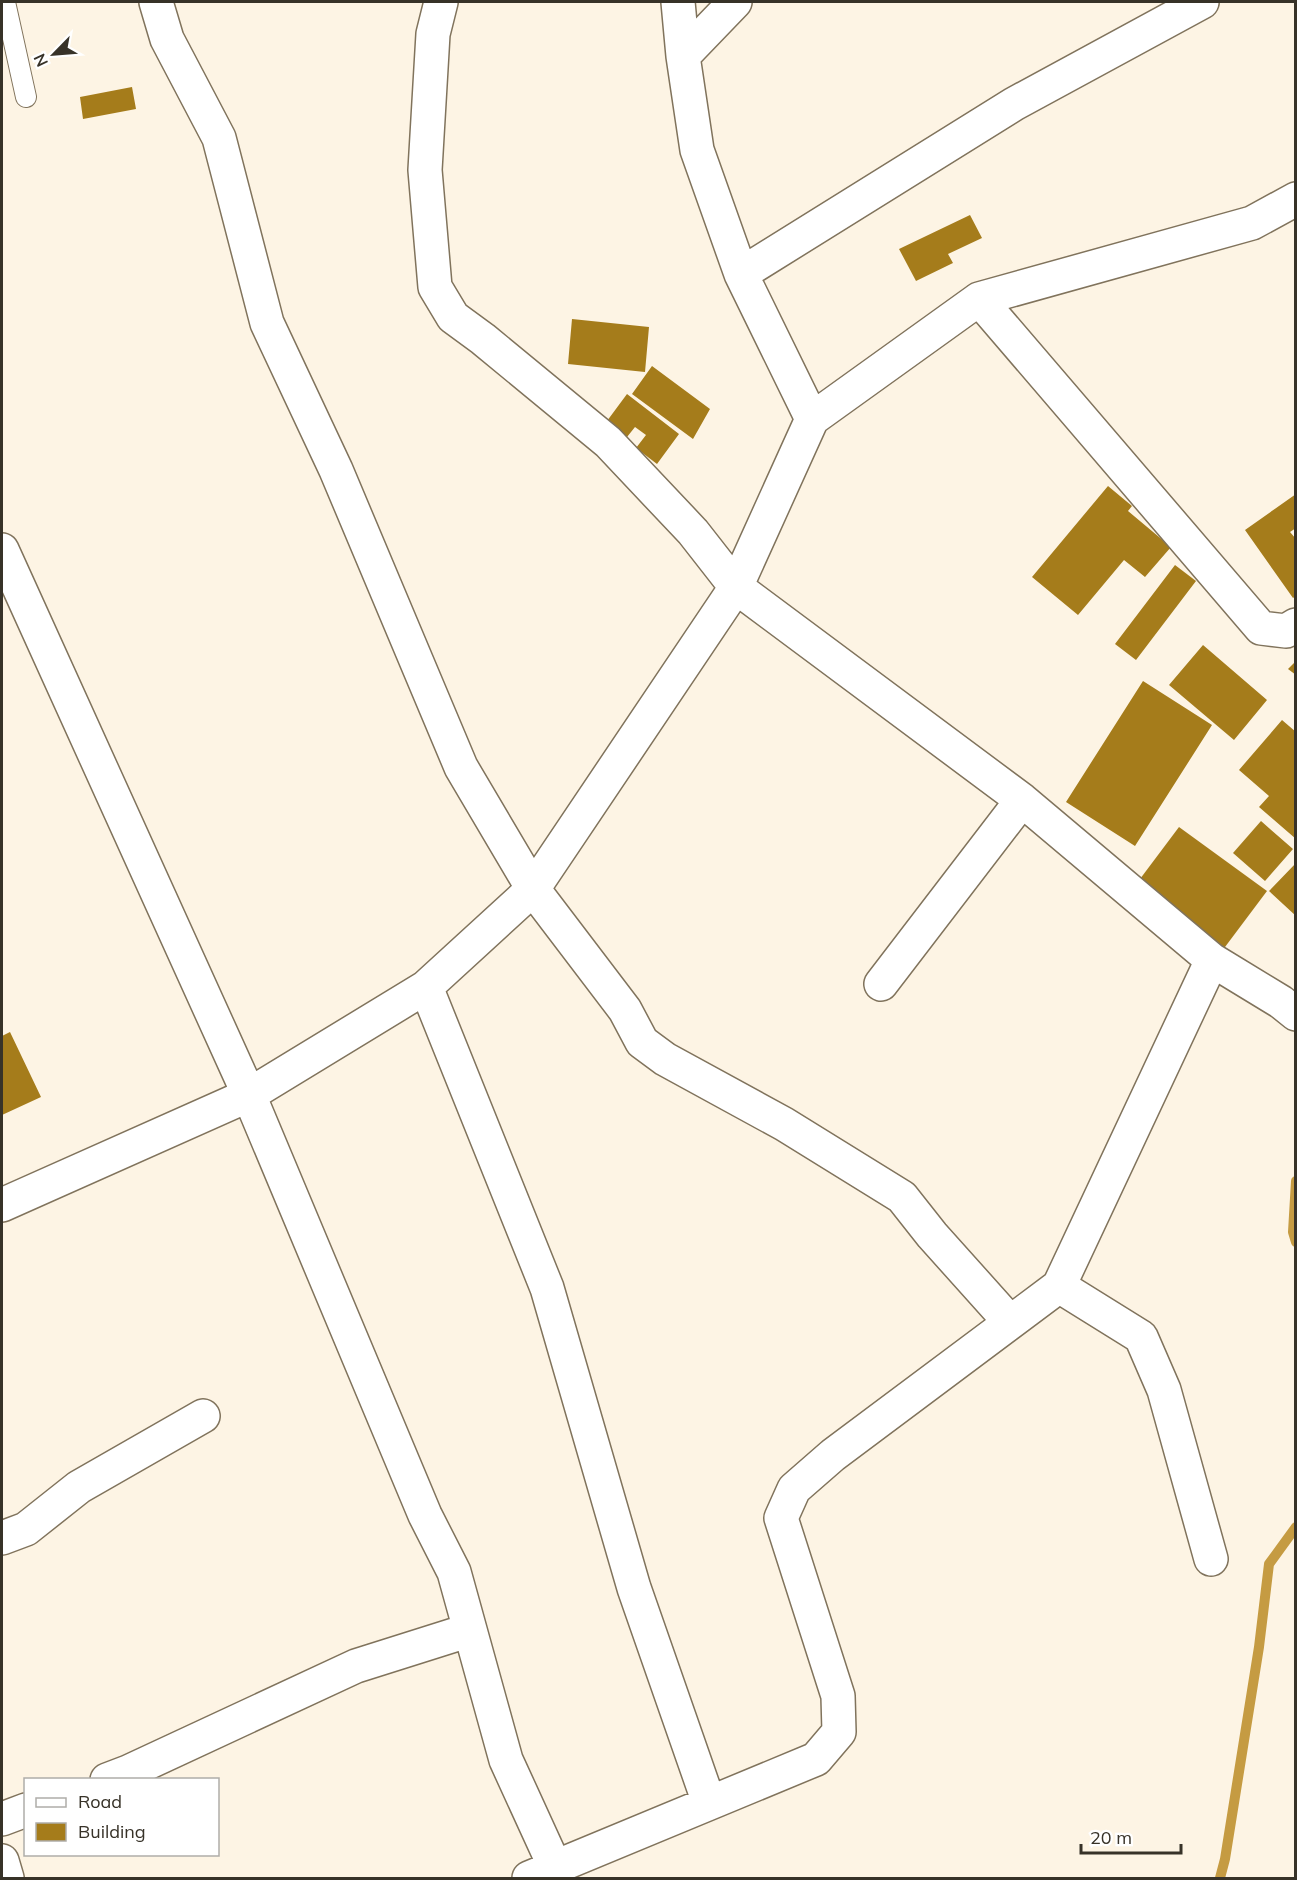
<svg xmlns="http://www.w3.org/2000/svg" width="1297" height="1880" viewBox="0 0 1297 1880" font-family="Mulish,sans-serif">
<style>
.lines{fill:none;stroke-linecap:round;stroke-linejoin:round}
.stream{stroke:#c59b42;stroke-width:10}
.building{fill:#a57c1b}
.lane-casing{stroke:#80735c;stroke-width:22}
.street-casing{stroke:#80735c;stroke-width:36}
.lane{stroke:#fff;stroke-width:20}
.street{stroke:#fff;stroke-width:33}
</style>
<rect width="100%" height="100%" fill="#fdf4e4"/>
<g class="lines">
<path class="stream" d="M 1296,1181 L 1293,1232 L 1296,1242
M 1220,1878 L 1225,1859 L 1259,1647 L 1269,1564 L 1296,1527"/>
</g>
<path class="building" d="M 132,87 L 136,109 L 83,119 L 80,97 Z
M 970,215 L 982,238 L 948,254 L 953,263 L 916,281 L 899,249 Z
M 572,319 L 649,327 L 645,372 L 568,364 Z
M 652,366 L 710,409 L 693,439 L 632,394 Z
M 627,394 L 679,434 L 657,464 L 636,448 L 646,435 L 635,427 L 627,437 L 607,421 Z
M 1108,486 L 1132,506 L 1128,511 L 1171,547 L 1145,577 L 1124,560 L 1078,615 L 1032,577 Z
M 1296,494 L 1296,528 L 1290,532 L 1296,539 L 1296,596 L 1293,598 L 1245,530 Z
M 1175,565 L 1196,581 L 1136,660 L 1115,644 Z
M 1203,645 L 1267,700 L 1234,740 L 1169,685 Z
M 1296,661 L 1296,675 L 1288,669 Z
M 1143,681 L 1212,725 L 1135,846 L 1066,802 Z
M 1282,720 L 1296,732 L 1296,839 L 1259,807 L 1269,796 L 1239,770 Z
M 1261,821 L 1293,849 L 1265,881 L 1233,853 Z
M 1179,827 L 1267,891 L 1219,955 L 1137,883 Z
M 1296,863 L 1296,916 L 1269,891 Z
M 10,1032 L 41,1097 L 2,1115 L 2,1036 Z"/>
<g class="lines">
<defs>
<path id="lane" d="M 5,2 L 26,97"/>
<path id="street" d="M 156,2 L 167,39 L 219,138 L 267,323 L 336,470 L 461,767 L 533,889 L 625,1010 L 642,1042 L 665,1059 L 784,1124 L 902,1197 L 932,1235 L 1010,1322
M 441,2 L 433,34 L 425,170 L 435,287 L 453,317 L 483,339 L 608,442 L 693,532 L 736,587 L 1022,800 L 1212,960 L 1281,1002 L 1296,1014
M 683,56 L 735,2
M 741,274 L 1014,104 L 1202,2
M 979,299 L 1261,628 L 1286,631 L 1296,625
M 812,419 L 979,299 L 1252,223 L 1296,199
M 2,550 L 249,1095 L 2,1205
M 881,984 L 1022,800
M 426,987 L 547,1288 L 634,1588 L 709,1803
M 1059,1286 L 1141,1337 L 1164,1390 L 1211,1559
M 2,1538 L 26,1529 L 79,1487 L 203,1416
M 107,1780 L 128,1772 L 356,1666 L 470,1630
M 2,1819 L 26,1810
M 2,1861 L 7,1878
M 529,1878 L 816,1759 L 839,1732 L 838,1696 L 781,1518 L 794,1489 L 833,1455 L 1059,1286 L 1212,960
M 560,1878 L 506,1760 L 454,1572 L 425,1515 L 249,1095 L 426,987 L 533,889 L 736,587 L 812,419 L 741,274 L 697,150 L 683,56 L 678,2"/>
</defs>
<use href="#lane" class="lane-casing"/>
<use href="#street" class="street-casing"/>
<use href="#lane" class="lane"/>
<use href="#street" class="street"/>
</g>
<rect width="1297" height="1880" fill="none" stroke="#373228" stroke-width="6"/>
<rect x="24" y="1778" width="195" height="78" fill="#ffffff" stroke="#afada9" stroke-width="1.5"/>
<rect x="36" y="1798" width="30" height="9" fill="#ffffff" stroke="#afada9" stroke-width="1.5"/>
<text x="78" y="1808" font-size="18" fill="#373228">Road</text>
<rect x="36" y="1823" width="30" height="18" fill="#a57c1b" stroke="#afada9" stroke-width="1.5"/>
<text x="78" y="1838" font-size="18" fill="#373228">Building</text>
<g transform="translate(54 54) rotate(245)" stroke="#ffffff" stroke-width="4.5" paint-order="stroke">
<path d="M0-4.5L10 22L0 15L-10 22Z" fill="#373228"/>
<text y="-9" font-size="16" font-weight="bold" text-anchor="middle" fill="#373228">N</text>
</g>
<path d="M1081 1844v9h100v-9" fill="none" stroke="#373228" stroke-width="3"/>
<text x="1090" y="1844" font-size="18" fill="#373228" stroke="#ffffff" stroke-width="4.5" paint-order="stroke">20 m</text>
</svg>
